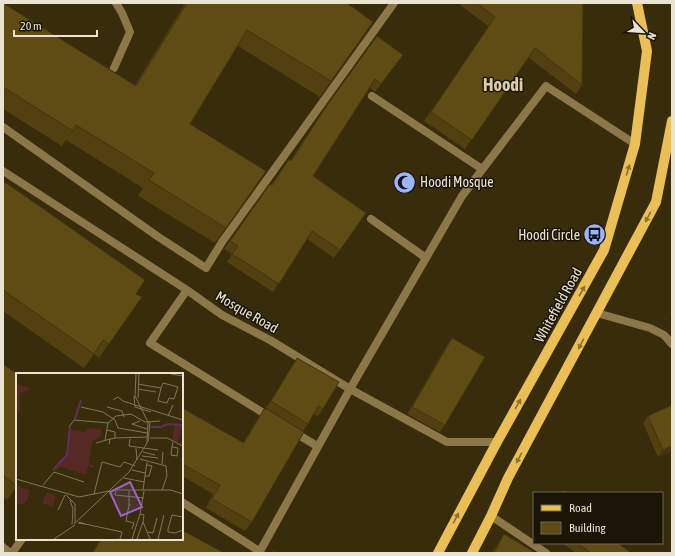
<svg xmlns="http://www.w3.org/2000/svg" width="675" height="556" viewBox="0 0 675 556" font-family="'Asap Condensed',sans-serif">
<style>
.lines{fill:none;stroke-linecap:round;stroke-linejoin:round}
.service{stroke:#8b7748;stroke-width:8}
.minor{stroke:#8b7748;stroke-width:8}
.tertiary{stroke:#8b7748;stroke-width:8}
.primary{stroke:#e9bf56;stroke-width:10}
.wall{fill:#524011}
.shaded-wall{fill:#42340e}
.building{fill:#5f4b14;stroke:#42340e}
.oneway{fill:#8c7233}
.labels{text-anchor:middle;dominant-baseline:central;stroke-width:3;stroke-linejoin:round;paint-order:stroke}
.poi-label{font-size:14px;fill:#eae3d1;stroke:#1b1508;text-anchor:start}
.street-label{font-size:14px;fill:#eae3d1;stroke:#1b1508}
.district-label{font-size:18px;font-weight:bold;fill:#ddcda9;stroke:#1b1508}
.inset-river{fill:none;stroke:#5d2f5c;stroke-width:2}
.inset-road{fill:none;stroke:#7f755a;stroke-width:1}
.view{fill:#9c63c4;fill-opacity:0.15;stroke:#9c63c4;stroke-width:2}
.inset-edge{fill:none;stroke:#eae3d1;stroke-width:2}
</style>
<rect width="100%" height="100%" fill="#382c0b"/>
<g class="lines">
<path class="service" d="M 114,68 L 130,32 L 122,13 L 116,3
M 3,127 L 157,236 L 206,268 L 222,242 L 394,3
M 12,553 L 22,539"/>
<path class="minor" d="M 372,96 L 482,169
M 3,171 L 187,290
M 371,219 L 426,258
M 597,313 L 650,328 L 664,335 L 672,344
M 270,417 L 150,343 L 187,290 L 222,315 L 270,340 L 350,389 L 447,442 L 497,442
M 292,431 L 317,446
M 182,502 L 259,551
M 491,516 L 546,553
M 259,553 L 350,389 L 462,196 L 546,86 L 635,144"/>
<path class="tertiary" d="M 3,547 L 10,553"/>
<path class="primary" d="M 438,553 L 497,442 L 604,250 L 635,144 L 647,51 L 637,3
M 472,553 L 491,516 L 508,478 L 656,202 L 672,121"/>
</g>
<path class="wall" d="M 3,3 L 135,85 L 184,5 L 181,3 L 347,3 L 373,22 L 320,97 L 238,46 L 190,124 L 266,171 L 215,243 L 138,196 L 143,188 L 66,140 L 62,146 L 3,109 Z
M 458,3 L 583,3 L 582,85 L 576,94 L 528,57 L 465,149 L 424,121 L 489,27 Z
M 377,36 L 397,63 L 375,92 L 370,88 L 313,176 L 366,213 L 334,258 L 307,239 L 273,292 L 227,262 L 232,254 L 224,249 L 232,237 L 271,185 L 291,160 L 322,112 Z
M 3,185 L 136,294 L 142,297 L 99,358 L 94,354 L 84,368 L 3,311 Z
M 672,310 L 672,316 L 670,314 Z
M 452,338 L 445,425 L 440,432 L 407,414 L 447,345 Z
M 297,358 L 323,409 L 318,416 L 314,414 L 303,431 L 266,408 L 293,365 Z
M 3,364 L 17,374 L 17,489 L 16,488 L 7,500 L 3,497 Z
M 672,405 L 672,451 L 658,457 L 643,423 L 648,416 Z
M 184,409 L 243,443 L 258,418 L 264,409 L 252,522 L 245,531 L 206,508 L 213,494 L 182,476 L 182,412 Z
M 504,534 L 534,553 L 492,553 Z
M 100,539 L 182,539 L 224,553 L 92,553 Z
M 562,543 L 618,543 L 631,553 L 576,553 Z"/>
<path class="shaded-wall" d="M 672,446 L 672,451 L 658,457 L 663,450 Z
M 17,485 L 17,487 L 7,500 Z"/>
<path class="building" d="M 3,3 L 136,86 L 187,3 L 347,3 L 373,22 L 331,81 L 247,30 L 190,124 L 266,171 L 226,228 L 149,180 L 154,173 L 76,125 L 73,131 L 3,87 Z
M 477,3 L 583,3 L 582,85 L 535,48 L 472,140 L 431,112 L 495,17 Z
M 377,36 L 403,55 L 381,84 L 375,79 L 313,176 L 366,213 L 340,250 L 312,231 L 279,284 L 232,254 L 238,246 L 230,241 L 270,184 L 272,185 L 289,159 L 291,161 L 328,104 Z
M 5,182 L 145,280 L 136,294 L 142,297 L 109,344 L 103,340 L 94,354 L 3,290 L 3,185 Z
M 452,338 L 485,357 L 445,425 L 412,407 Z
M 297,358 L 339,382 L 323,409 L 318,406 L 308,424 L 271,401 Z
M 3,364 L 17,374 L 17,486 L 3,475 Z
M 672,405 L 672,446 L 663,450 L 648,416 Z
M 184,409 L 244,443 L 264,409 L 266,410 L 267,409 L 304,432 L 252,522 L 212,499 L 220,485 L 182,464 L 182,413 Z
M 564,490 L 568,493 L 562,493 Z
M 182,530 L 224,553 L 93,553 L 101,539 L 182,539 Z
M 504,534 L 531,550 L 534,553 L 494,553 Z
M 577,543 L 618,543 L 631,553 L 591,553 Z
M 273,551 L 278,553 L 272,553 Z"/>
<defs><path id="oneway-solid" d="M-6-.8H1V-3.2L6.5 0L1 3.2V.8H-6Z"/></defs>
<g class="oneway">
<use href="#oneway-solid" transform="translate(628 170) rotate(-74)"/>
<use href="#oneway-solid" transform="translate(648 217) rotate(118)"/>
<use href="#oneway-solid" transform="translate(582 291) rotate(-61)"/>
<use href="#oneway-solid" transform="translate(581 344) rotate(118)"/>
<use href="#oneway-solid" transform="translate(518 404) rotate(-61)"/>
<use href="#oneway-solid" transform="translate(519 458) rotate(118)"/>
<use href="#oneway-solid" transform="translate(456 518) rotate(-62)"/>
</g>
<defs>
<symbol id="mosque-disc" viewBox="-11 -11 22 22"><circle r="9.5" fill="#99b5fd" stroke="#1b1508"/><path d="M3.5-4.9A6 6 0 1 0 3.5 4.9A5 5 0 1 1 3.5-4.9Z" fill="#111"/></symbol>
<symbol id="bus-disc" viewBox="-11 -11 22 22"><circle r="9.5" fill="#99b5fd" stroke="#1b1508"/><path d="M-5-6H5V4H4V6H2V4H-2V6H-4V4H-5ZM-3.5-4V0h7V-4ZM-3.5 1.2v1.5H-2V1.2ZM2 1.2v1.5H3.5V1.2Z" fill="#111"/></symbol>
</defs>
<g fill-rule="evenodd">
<use href="#mosque-disc" x="392" y="170" width="25" height="25"/>
<use href="#bus-disc" x="582" y="222" width="25" height="25"/>
</g>
<g class="labels">
<g class="poi-label">
<text x="420" y="182">Hoodi Mosque</text>
<text x="580" y="235" text-anchor="end">Hoodi Circle</text>
</g>
<g class="street-label">
<text transform="translate(558 305) rotate(-61)">Whitefield Road</text>
<text transform="translate(247 312) rotate(30)">Mosque Road</text>
</g>
<g class="district-label">
<text x="503" y="84">Hoodi</text>
</g>
</g>
<g transform="translate(16 373)">
<rect width="167" height="167" fill="#382c0b"/>
<path d="M 0,11 L 14,15 L 4,21 L 4,40 L 0,40 ZM 159,51 L 166,53 L 162,69 L 156,67 ZM 71,55 L 85,56 L 85,63 L 76,69 L 73,91 L 78,92 L 77,95 L 72,93 L 70,102 L 45,94 L 39,97 L 38,96 L 50,82 L 52,56 L 70,59 ZM 0,112 L 13,117 L 12,126 L 7,131 L 0,131 ZM 31,119 L 40,123 L 36,134 L 26,130 Z" fill="#572924"/>
<path class="inset-river" d="M 59,46 L 65,27M 135,54 L 145,54 L 152,51 L 167,52M 37,97 L 51,82 L 54,54"/>
<path class="inset-road" d="M 155,1 L 167,3M 122,11 L 145,15 L 147,10 L 162,14 L 158,26 L 153,25 L 151,30 L 142,28 L 145,15M 122,16 L 140,19M 118,23 L 119,34 L 135,39M 122,25 L 123,1M 97,27 L 102,24 L 107,28 L 119,32M 119,32 L 167,47M 65,34 L 87,39 L 99,47 L 102,55 L 131,60M 91,34 L 106,38 L 108,44M 152,43 L 157,32M 124,48 L 116,51 L 131,56M 53,54 L 58,47 L 92,50M 91,57 L 99,59 L 99,65M 134,65 L 151,65 L 167,73M 114,66 L 113,73 L 142,77M 89,67 L 92,50 L 100,43 L 115,41 L 129,49 L 144,48M 132,69 L 134,48M 80,70 L 94,66M 93,71 L 94,66 L 99,65 L 131,64M 156,74 L 162,75 L 161,83 L 155,82 L 156,74 L 157,69M 120,75 L 121,87M 127,79 L 139,82M 126,83 L 142,85M 124,86 L 150,93 L 151,103 L 146,117M 146,91 L 147,79M 116,97 L 129,100M 129,103 L 133,103 L 136,93 L 131,92M 108,105 L 128,109M 0,106 L 63,124 L 93,118M 27,112 L 38,99 L 68,109M 98,117 L 155,117 L 167,121M 127,117 L 131,89M 100,118 L 99,122 L 128,125M 113,118 L 113,132 L 115,132M 128,118 L 124,141 L 128,142 L 127,149 L 134,166M 78,121 L 86,89 L 104,94 L 108,89 L 119,93M 50,122 L 59,131 L 59,150M 54,127 L 57,136 L 56,152M 113,132 L 110,148 L 118,150 L 116,156M 42,137 L 49,122M 167,144 L 156,142 L 152,156 L 152,159 L 159,160 L 167,157M 62,150 L 69,151 L 63,149M 58,151 L 113,99 L 131,70 L 132,49 L 119,23 L 120,1M 69,151 L 106,159 L 104,166M 132,159 L 137,160 L 141,145M 38,166 L 59,152M 116,166 L 124,141M 121,166 L 127,149M 142,166 L 148,142"/>
<path class="view" d="M 114,109 L 126,134 L 105,143 L 94,119 Z"/>
<rect width="167" height="167" class="inset-edge"/>
</g>
<rect width="675" height="556" fill="none" stroke="#eae3d1" stroke-width="8"/>
<rect x="533" y="492" width="130" height="52" fill="#1b1508" stroke="#6e6758"/>
<rect x="541" y="505" width="20" height="6" fill="#e9bf56" stroke="#6e6758"/>
<text x="569" y="512" font-size="12" fill="#eae3d1">Road</text>
<rect x="541" y="522" width="20" height="12" fill="#5f4b14" stroke="#6e6758"/>
<text x="569" y="532" font-size="12" fill="#eae3d1">Building</text>
<g transform="translate(643 32) rotate(115)" stroke="#1b1508" stroke-width="3" paint-order="stroke">
<path d="M0-3L7 15L0 10L-7 15Z" fill="#eae3d1"/>
<text y="-6" font-size="11" font-weight="bold" text-anchor="middle" fill="#eae3d1">N</text>
</g>
<path d="M14 30v6h83v-6" fill="none" stroke="#eae3d1" stroke-width="2"/>
<text x="20" y="30" font-size="12" fill="#eae3d1" stroke="#1b1508" stroke-width="3" paint-order="stroke">20 m</text>
</svg>
